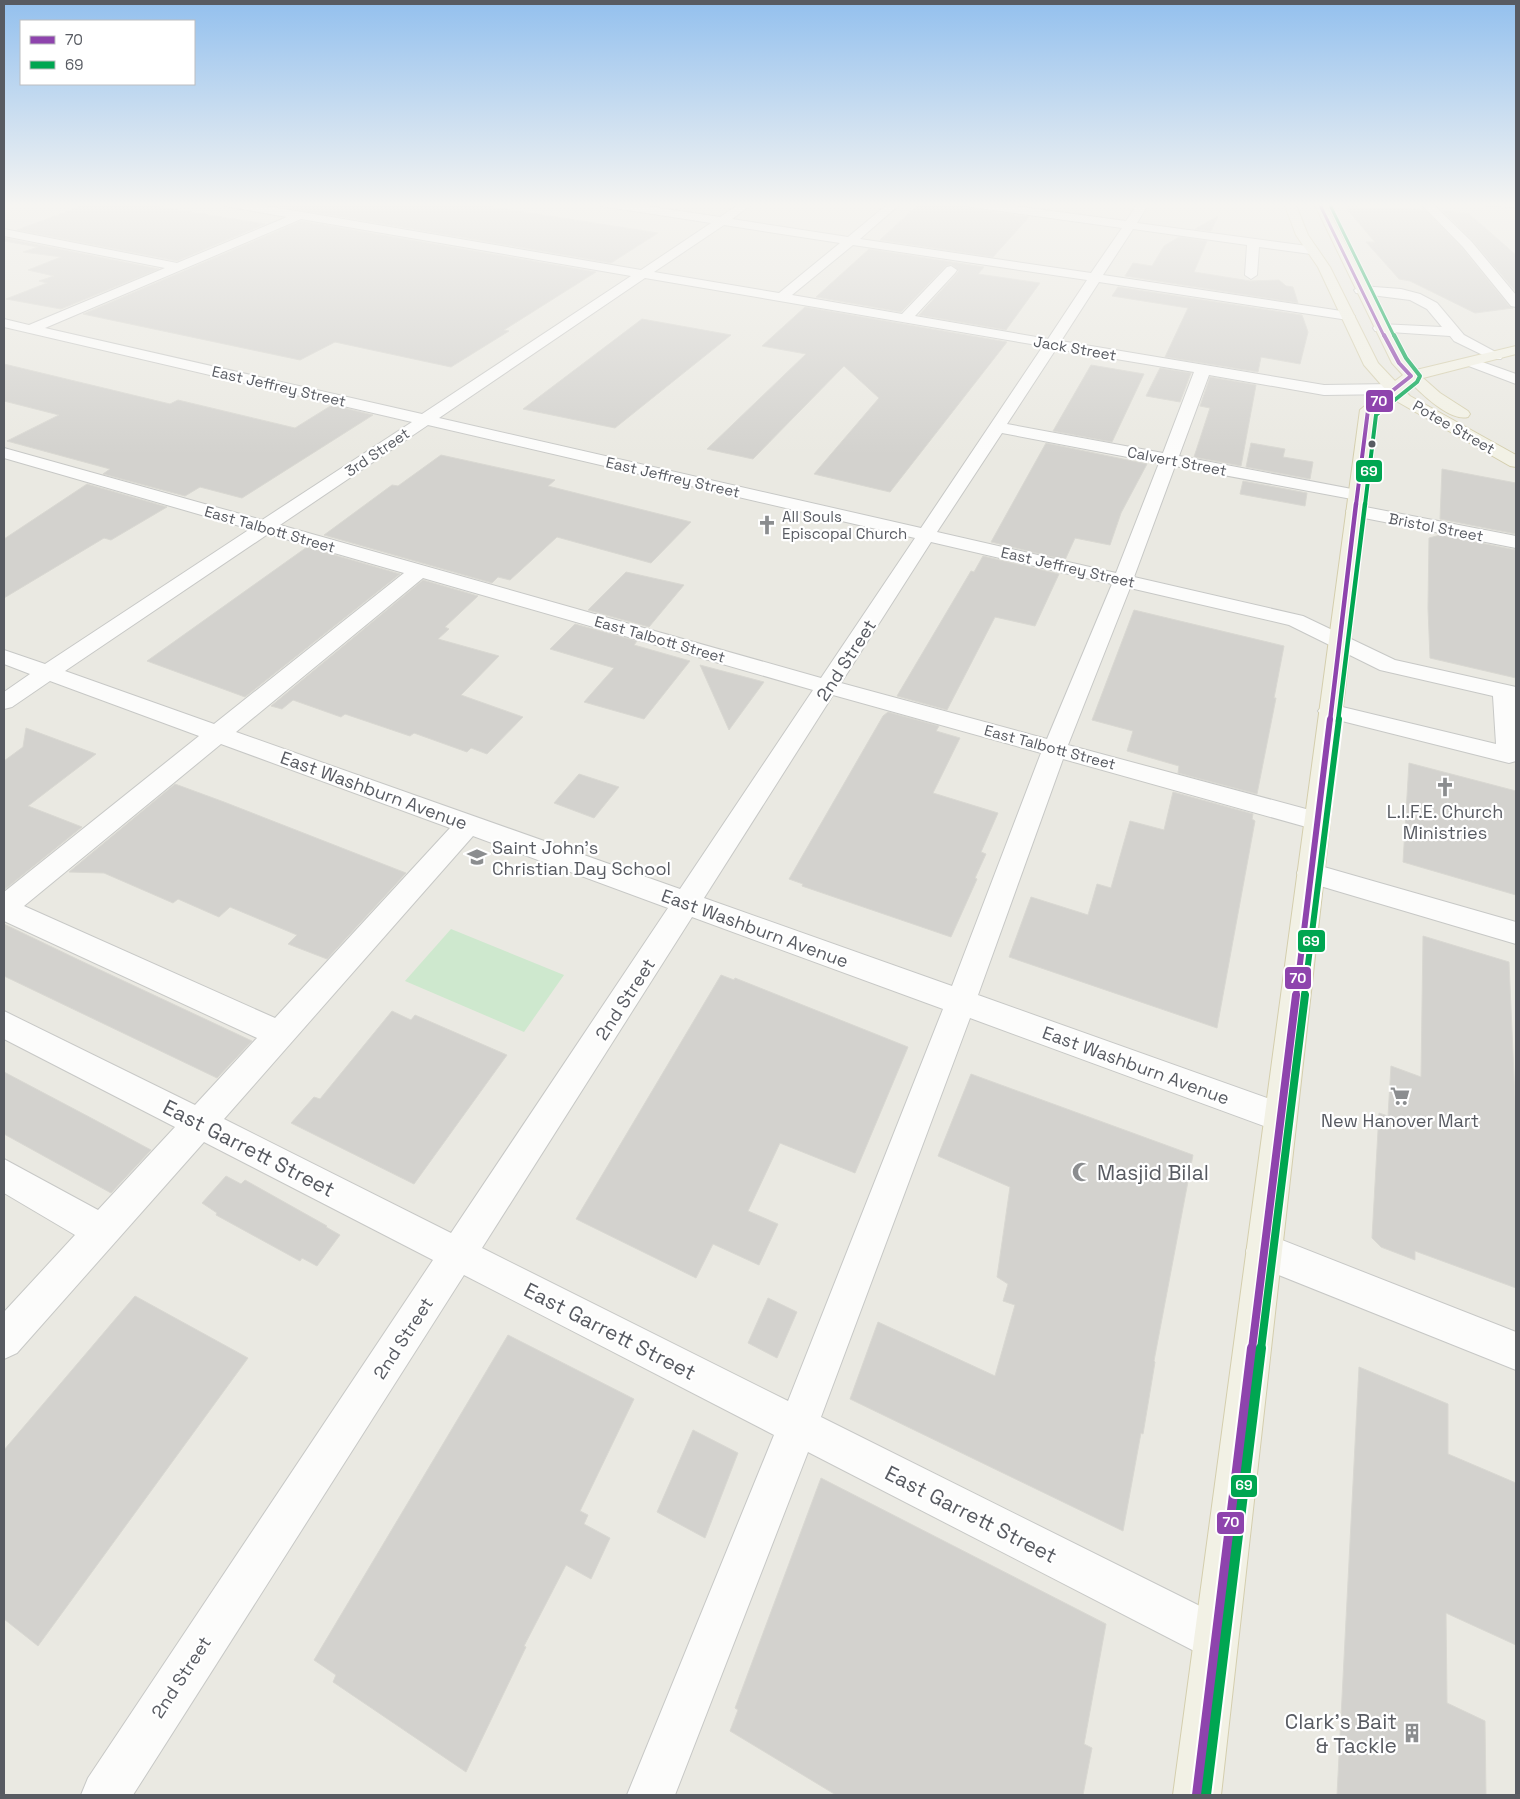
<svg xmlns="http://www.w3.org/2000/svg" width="1520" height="1799" viewBox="0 0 1520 1799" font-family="'Space Grotesk',sans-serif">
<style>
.green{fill:#cee8ce}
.building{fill:#d3d2ce;stroke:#d9d8d2}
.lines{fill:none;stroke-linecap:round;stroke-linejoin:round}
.minor-casing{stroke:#c7c8c6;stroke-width:2}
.major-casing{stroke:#d4cead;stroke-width:2}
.minor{fill:#fcfcfb;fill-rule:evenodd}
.major{fill:#f2f1e5;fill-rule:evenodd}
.bus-1-far5-casing{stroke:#fff;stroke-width:5}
.bus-1-far4-casing{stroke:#fff;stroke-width:6}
.bus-1-far3-casing{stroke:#fff;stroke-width:7}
.bus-1-far2-casing{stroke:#fff;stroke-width:10}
.bus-1-far1-casing{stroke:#fff;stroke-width:11}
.bus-1-casing{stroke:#fff;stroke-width:14}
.bus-2-far5-casing{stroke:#fff;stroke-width:5}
.bus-2-far4-casing{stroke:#fff;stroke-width:6}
.bus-2-far3-casing{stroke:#fff;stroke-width:7}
.bus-2-far2-casing{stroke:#fff;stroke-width:10}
.bus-2-far1-casing{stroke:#fff;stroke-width:11}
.bus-2-casing{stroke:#fff;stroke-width:14}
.bus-1-far5{stroke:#8e44ad;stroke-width:3}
.bus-1-far4{stroke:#8e44ad;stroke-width:4}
.bus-1-far3{stroke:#8e44ad;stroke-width:4.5}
.bus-1-far2{stroke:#8e44ad;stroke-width:6}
.bus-1-far1{stroke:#8e44ad;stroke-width:8}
.bus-1{stroke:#8e44ad;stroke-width:10}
.bus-2-far5{stroke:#00a651;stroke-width:3}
.bus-2-far4{stroke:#00a651;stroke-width:4}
.bus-2-far3{stroke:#00a651;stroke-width:4.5}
.bus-2-far2{stroke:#00a651;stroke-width:6}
.bus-2-far1{stroke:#00a651;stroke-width:8}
.bus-2{stroke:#00a651;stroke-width:10}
.bus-dot{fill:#585b62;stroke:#fff;stroke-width:2}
.labels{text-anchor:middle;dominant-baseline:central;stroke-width:4.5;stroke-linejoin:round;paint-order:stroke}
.far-street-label{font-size:15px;fill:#585b62;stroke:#fff}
.far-poi-label{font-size:15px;fill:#585b62;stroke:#fff;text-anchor:start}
.street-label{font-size:18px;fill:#585b62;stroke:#fff}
.poi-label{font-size:18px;fill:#585b62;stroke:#fff}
.near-street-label{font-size:21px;fill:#585b62;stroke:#fff}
.near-poi-label{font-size:21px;fill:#585b62;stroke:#fff;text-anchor:start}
.line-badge{stroke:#fff;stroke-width:2}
.badge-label{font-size:14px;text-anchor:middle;font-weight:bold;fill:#fff}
</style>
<rect width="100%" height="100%" fill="#eae9e2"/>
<path class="green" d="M 451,929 L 564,975 L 524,1032 L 405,981 Z"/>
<path class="building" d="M 90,203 L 136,203 L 265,224 L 177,261 L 17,230 Z
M 274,203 L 467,203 L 658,233 L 611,263 L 273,205 Z
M 920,203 L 958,203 L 965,208 L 1029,217 L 993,257 L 880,240 Z
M 1345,207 L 1425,210 L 1462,248 L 1510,307 L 1513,308 L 1475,313 L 1410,281 L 1399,279 L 1366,242 L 1375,242 Z
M 1443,211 L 1468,213 L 1516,255 L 1516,292 L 1472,240 Z
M 1218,216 L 1211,231 L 1195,229 Z
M 301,221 L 596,272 L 504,330 L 509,331 L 451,367 L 335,342 L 300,360 L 83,314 Z
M 1179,237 L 1207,241 L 1194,272 L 1250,281 L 1279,280 L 1286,286 L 1293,287 L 1298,303 L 1125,276 L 1133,263 L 1152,266 L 1164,246 Z
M 4,238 L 159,269 L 61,309 L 6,299 L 47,283 L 39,281 L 54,276 L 28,270 L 61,257 L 23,252 L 38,247 L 4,241 Z
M 869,249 L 984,267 L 978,274 L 1040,283 L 1006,330 L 919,315 L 959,271 L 951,264 L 946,266 L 901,312 L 816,297 Z
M 1118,287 L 1302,315 L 1308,332 L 1300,364 L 1261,357 L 1258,372 L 1165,357 L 1188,308 L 1112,296 Z
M 805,307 L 1007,342 L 890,492 L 814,474 L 879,398 L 844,366 L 753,459 L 707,449 L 806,354 L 762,346 Z
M 642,319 L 731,335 L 615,428 L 523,409 Z
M 4,364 L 170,404 L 178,400 L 295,428 L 332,405 L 373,415 L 242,498 L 200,487 L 185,496 L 103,474 L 110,469 L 7,441 L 59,415 L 4,401 Z
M 1091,365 L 1144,374 L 1112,442 L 1053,431 Z
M 1160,368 L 1191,373 L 1180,402 L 1146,396 Z
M 1210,377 L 1256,385 L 1241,466 L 1194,457 L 1210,408 L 1200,406 Z
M 1046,443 L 1147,464 L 1121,513 L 1110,545 L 1075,538 L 1065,560 L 991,542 Z
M 1251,443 L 1285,449 L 1283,457 L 1313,462 L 1310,479 L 1246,467 Z
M 441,455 L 555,480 L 548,486 L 691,522 L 651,563 L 557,537 L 510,580 L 498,577 L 492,583 L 324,535 L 392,485 L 398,486 Z
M 1442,469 L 1516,483 L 1516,534 L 1440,519 Z
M 1243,481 L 1307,493 L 1305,506 L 1240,494 Z
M 87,484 L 167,507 L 111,540 L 104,538 L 4,598 L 4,539 Z
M 1440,535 L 1516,550 L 1516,678 L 1430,658 L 1428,608 L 1429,538 Z
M 307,547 L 400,574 L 245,697 L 147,661 Z
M 983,556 L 1059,574 L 1035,626 L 995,617 L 947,710 L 897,696 L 971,571 L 974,572 Z
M 626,572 L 684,585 L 649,627 L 588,610 Z
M 423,580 L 478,596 L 445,627 L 449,629 L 438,639 L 499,656 L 461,695 L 523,717 L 487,754 L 471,748 L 467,752 L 414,733 L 410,736 L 345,714 L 341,717 L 293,700 L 282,709 L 271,706 Z
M 1134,610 L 1284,646 L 1274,698 L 1276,698 L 1257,794 L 1178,773 L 1179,766 L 1127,751 L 1133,731 L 1092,720 Z
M 575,624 L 637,641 L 634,645 L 690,661 L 644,719 L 584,702 L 614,668 L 550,649 Z
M 700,665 L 764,682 L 729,730 Z
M 888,712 L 939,726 L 936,731 L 960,738 L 933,793 L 998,813 L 981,852 L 986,854 L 975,878 L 977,879 L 951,937 L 802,886 L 803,884 L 789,879 L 883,716 Z
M 26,728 L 96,754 L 28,806 L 82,827 L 4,890 L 4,761 L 23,747 Z
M 1409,763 L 1516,791 L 1516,895 L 1403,862 Z
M 579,774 L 619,787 L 594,818 L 554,803 Z
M 175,784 L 224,802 L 406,873 L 327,959 L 288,944 L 297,935 L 230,907 L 219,917 L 178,899 L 173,903 L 104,873 L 69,872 Z
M 1173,792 L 1253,814 L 1252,819 L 1255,821 L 1217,1028 L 1009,957 L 1031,897 L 1088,915 L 1097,884 L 1111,888 L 1130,821 L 1164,830 Z
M 4,924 L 79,960 L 252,1041 L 217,1078 L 4,976 Z
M 1423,936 L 1509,962 L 1516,1121 L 1516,1288 L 1415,1251 L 1415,1260 L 1381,1247 L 1372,1238 L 1379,1113 L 1388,1116 L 1391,1066 L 1421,1077 Z
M 721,975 L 734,980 L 735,978 L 908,1047 L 855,1173 L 780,1143 L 748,1211 L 778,1224 L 759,1265 L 713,1244 L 696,1278 L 576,1219 Z
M 392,1011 L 411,1020 L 415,1015 L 507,1055 L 414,1184 L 291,1123 L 314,1097 L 320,1099 Z
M 4,1072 L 93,1119 L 151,1150 L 111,1193 L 4,1134 Z
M 971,1074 L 1193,1155 L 1154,1361 L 1155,1362 L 1143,1434 L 1141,1433 L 1123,1531 L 850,1399 L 878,1322 L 995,1376 L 1015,1305 L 1003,1301 L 1008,1284 L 997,1277 L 1010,1187 L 938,1156 Z
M 226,1176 L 241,1184 L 245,1180 L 327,1226 L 326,1227 L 340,1235 L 317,1266 L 302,1258 L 300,1261 L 216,1215 L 217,1213 L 202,1203 Z
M 135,1296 L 248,1358 L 38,1646 L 4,1619 L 4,1450 Z
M 768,1298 L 797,1312 L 777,1358 L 748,1343 Z
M 508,1335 L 634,1399 L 580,1511 L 588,1515 L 584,1524 L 610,1538 L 591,1579 L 566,1565 L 524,1646 L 526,1647 L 466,1772 L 333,1682 L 336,1675 L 314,1660 Z
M 1359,1367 L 1448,1404 L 1448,1454 L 1516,1483 L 1516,1645 L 1446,1613 L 1447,1703 L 1485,1721 L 1486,1795 L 1337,1795 Z
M 693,1430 L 738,1453 L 705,1538 L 657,1512 Z
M 821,1478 L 1106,1624 L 1084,1744 L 1092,1748 L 1083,1795 L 836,1795 L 730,1731 L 738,1710 L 735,1708 Z"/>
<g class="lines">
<defs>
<path id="minor" d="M 220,203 L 246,203 L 302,212 L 641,270 L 711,223 L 601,206 L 596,203 L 625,203 L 720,217 L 741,203 L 754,203 L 732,219 L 848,237 L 889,203 L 901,203 L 860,239 L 1091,273 L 1122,228 L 965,206 L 960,203 L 992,203 L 1126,221 L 1138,203 L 1149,203 L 1137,223 L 1315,247 L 1317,250 L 1315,253 L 1311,254 L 1259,247 L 1257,275 L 1251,279 L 1245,275 L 1247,245 L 1133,229 L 1103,275 L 1348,312 L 1355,316 L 1353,319 L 1348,320 L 1099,282 L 1061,341 L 1324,385 L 1393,384 L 1401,389 L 1393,394 L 1324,395 L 1209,375 L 1179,456 L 1357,490 L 1363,491 L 1366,495 L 1363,499 L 1357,500 L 1175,466 L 1134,577 L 1303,616 L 1395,660 L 1516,687 L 1516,761 L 1509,763 L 1330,718 L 1322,716 L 1318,711 L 1322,706 L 1330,704 L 1496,744 L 1493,696 L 1380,670 L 1289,625 L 1130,588 L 1068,745 L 1317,812 L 1326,815 L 1330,821 L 1326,827 L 1317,830 L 1063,759 L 978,995 L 1292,1107 L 1296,1117 L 1292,1127 L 1280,1132 L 970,1018 L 821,1417 L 1232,1622 L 1238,1638 L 1232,1654 L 1216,1660 L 1200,1654 L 808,1452 L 675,1795 L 627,1795 L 774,1435 L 464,1275 L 133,1795 L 81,1795 L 88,1778 L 433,1260 L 204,1142 L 17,1353 L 4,1359 L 4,1312 L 75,1235 L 4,1193 L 4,1159 L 98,1210 L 175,1127 L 4,1039 L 4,1011 L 195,1105 L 257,1038 L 4,921 L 4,892 L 199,736 L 50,681 L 12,707 L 4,709 L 4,692 L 30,674 L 4,664 L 4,650 L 45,664 L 250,529 L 4,458 L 4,448 L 262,520 L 412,422 L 4,327 L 4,319 L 29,325 L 165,268 L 4,236 L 4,229 L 177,263 L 287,217 L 225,206 ZM 301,219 L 631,276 L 422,414 L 45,328 ZM 724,225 L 840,243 L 779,293 L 654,272 ZM 853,245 L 1087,280 L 1048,339 L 915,316 L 955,273 L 957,270 L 951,266 L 947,267 L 902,314 L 792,295 ZM 645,278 L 1043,346 L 921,528 L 439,418 ZM 1056,349 L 1194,372 L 1163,453 L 1007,424 ZM 428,425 L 915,538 L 821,678 L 280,525 ZM 1002,433 L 1159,463 L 1116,573 L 937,532 ZM 268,534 L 404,573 L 214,724 L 65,671 ZM 931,542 L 1112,584 L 1047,739 L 841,683 ZM 423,578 L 813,690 L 680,889 L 236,732 ZM 833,695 L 1041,753 L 952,986 L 704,898 ZM 221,744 L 450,828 L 275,1018 L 24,906 ZM 473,836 L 668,908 L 451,1233 L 224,1119 ZM 692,917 L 943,1009 L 788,1401 L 482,1248 Z
M 1420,203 L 1432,203 L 1471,241 L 1516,295 L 1516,307 L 1511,306 L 1463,247 Z
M 1482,203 L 1516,203 L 1516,207 L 1487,206 Z
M 1361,286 L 1401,289 L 1420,294 L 1437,303 L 1464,335 L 1503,356 L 1501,359 L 1491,359 L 1454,341 L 1450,336 L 1375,331 L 1373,328 L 1375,325 L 1380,324 L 1442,327 L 1427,309 L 1410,300 L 1356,293 L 1354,290 Z
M 1471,358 L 1516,374 L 1516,384 L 1466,365 L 1464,362 L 1466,359 Z
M 1355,505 L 1516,536 L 1516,548 L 1349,515 L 1346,511 L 1349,507 Z
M 1310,863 L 1516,922 L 1516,944 L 1300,880 L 1297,873 L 1300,866 Z
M 1264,1233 L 1516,1332 L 1516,1370 L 1251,1264 L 1246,1251 L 1251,1238 Z"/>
<path id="major" d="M 1284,203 L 1295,203 L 1308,235 L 1330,267 L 1378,363 L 1395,381 L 1403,375 L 1392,363 L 1314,203 L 1325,203 L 1405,361 L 1416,370 L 1516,346 L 1516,354 L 1423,378 L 1440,393 L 1468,411 L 1470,414 L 1468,417 C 1451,422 1423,395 1411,383 L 1404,390 L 1410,396 L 1516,455 L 1516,467 L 1510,466 L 1398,402 L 1394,397 L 1376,412 L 1221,1795 L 1173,1795 L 1360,410 L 1385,389 L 1364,365 L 1318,267 L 1296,235 Z"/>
</defs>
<use href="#minor" class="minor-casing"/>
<use href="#major" class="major-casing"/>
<use href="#minor" class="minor"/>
<use href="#major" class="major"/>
<defs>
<path id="bus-1-far5" d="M 1319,203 L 1384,336"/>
<path id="bus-1-far4" d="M 1356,505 L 1368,410 L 1411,376 L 1399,363 L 1384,335"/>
<path id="bus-1-far3" d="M 1330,721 L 1356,504"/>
<path id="bus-1-far2" d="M 1296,996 L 1330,719"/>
<path id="bus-1-far1" d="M 1252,1349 L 1296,995"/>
<path id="bus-1" d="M 1197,1795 L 1252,1348"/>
<path id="bus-2-far5" d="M 1329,203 L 1394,336"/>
<path id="bus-2-far4" d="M 1365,505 L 1376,415 L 1417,382 L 1420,376 L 1406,358 L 1394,335"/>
<path id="bus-2-far3" d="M 1338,721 L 1365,504"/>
<path id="bus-2-far2" d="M 1304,996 L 1339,719"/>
<path id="bus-2-far1" d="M 1261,1349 L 1305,995"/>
<path id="bus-2" d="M 1206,1795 L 1261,1348"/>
</defs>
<use href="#bus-1-far5" class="bus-1-far5-casing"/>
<use href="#bus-1-far4" class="bus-1-far4-casing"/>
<use href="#bus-1-far3" class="bus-1-far3-casing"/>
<use href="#bus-1-far2" class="bus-1-far2-casing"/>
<use href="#bus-1-far1" class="bus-1-far1-casing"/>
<use href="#bus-1" class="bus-1-casing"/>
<use href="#bus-2-far5" class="bus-2-far5-casing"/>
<use href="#bus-2-far4" class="bus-2-far4-casing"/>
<use href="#bus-2-far3" class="bus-2-far3-casing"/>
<use href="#bus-2-far2" class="bus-2-far2-casing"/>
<use href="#bus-2-far1" class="bus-2-far1-casing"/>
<use href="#bus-2" class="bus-2-casing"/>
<use href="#bus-1-far5" class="bus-1-far5"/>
<use href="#bus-1-far4" class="bus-1-far4"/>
<use href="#bus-1-far3" class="bus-1-far3"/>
<use href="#bus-1-far2" class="bus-1-far2"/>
<use href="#bus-1-far1" class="bus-1-far1"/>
<use href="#bus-1" class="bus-1"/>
<use href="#bus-2-far5" class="bus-2-far5"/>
<use href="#bus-2-far4" class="bus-2-far4"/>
<use href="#bus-2-far3" class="bus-2-far3"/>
<use href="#bus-2-far2" class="bus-2-far2"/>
<use href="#bus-2-far1" class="bus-2-far1"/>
<use href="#bus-2" class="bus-2"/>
</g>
<linearGradient id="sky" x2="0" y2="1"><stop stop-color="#93c0ee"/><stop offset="0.45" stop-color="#f6f5f2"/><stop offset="1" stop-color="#f6f5f2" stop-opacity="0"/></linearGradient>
<rect width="1520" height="455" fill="url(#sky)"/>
<defs>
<symbol id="church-bare" viewBox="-9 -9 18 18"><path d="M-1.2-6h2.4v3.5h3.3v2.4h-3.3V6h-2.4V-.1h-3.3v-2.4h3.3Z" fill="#8b8d8f" stroke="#fff" stroke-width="2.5" paint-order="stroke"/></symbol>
<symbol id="school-bare" viewBox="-9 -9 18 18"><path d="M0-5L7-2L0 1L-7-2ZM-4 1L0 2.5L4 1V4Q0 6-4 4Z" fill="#8b8d8f" stroke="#fff" stroke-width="2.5" paint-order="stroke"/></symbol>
<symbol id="supermarket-bare" viewBox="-9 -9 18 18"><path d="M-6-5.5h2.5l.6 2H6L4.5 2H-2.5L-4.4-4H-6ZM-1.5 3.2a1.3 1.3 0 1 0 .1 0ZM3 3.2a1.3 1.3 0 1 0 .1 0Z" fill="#8b8d8f" stroke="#fff" stroke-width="2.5" paint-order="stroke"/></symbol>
<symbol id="mosque-bare" viewBox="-9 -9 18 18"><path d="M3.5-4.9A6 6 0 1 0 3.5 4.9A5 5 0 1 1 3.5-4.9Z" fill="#8b8d8f" stroke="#fff" stroke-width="2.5" paint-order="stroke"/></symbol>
<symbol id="building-bare" viewBox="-9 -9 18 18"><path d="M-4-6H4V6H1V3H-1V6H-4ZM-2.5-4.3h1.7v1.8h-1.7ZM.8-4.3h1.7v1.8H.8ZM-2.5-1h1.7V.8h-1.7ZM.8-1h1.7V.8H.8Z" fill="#8b8d8f" stroke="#fff" stroke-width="2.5" paint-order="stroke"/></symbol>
</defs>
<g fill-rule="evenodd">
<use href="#church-bare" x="753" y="511" width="28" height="28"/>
<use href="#church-bare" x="1431" y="773" width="28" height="28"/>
<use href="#school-bare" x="463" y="843" width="28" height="28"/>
<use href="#supermarket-bare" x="1386" y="1082" width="28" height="28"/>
<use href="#mosque-bare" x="1068" y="1158" width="28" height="28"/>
<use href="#building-bare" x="1398" y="1719" width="28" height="28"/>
</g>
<circle class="bus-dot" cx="1372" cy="444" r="4.5"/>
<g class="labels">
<g class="far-street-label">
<text transform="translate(1075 348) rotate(10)">Jack Street</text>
<text transform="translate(279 386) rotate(13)">East Jeffrey Street</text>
<text transform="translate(1454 427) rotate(30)">Potee Street</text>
<text transform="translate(377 452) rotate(-34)">3rd Street</text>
<text transform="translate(1177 461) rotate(11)">Calvert Street</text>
<text transform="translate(673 477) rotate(13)">East Jeffrey Street</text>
<text transform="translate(1436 527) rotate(11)">Bristol Street</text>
<text transform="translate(270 529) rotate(16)">East Talbott Street</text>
<text transform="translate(1068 567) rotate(13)">East Jeffrey Street</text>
<text transform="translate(660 639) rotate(16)">East Talbott Street</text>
<text transform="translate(1050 747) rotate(15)">East Talbott Street</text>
</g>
<g class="far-poi-label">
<text x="782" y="516">All Souls<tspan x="782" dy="17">Episcopal Church</tspan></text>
</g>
<g class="street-label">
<text transform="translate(846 660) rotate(-57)">2nd Street</text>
<text transform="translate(374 790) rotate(20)">East Washburn Avenue</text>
<text transform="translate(755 928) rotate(20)">East Washburn Avenue</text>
<text transform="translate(625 999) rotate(-57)">2nd Street</text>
<text transform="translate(1136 1065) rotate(20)">East Washburn Avenue</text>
<text transform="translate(403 1338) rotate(-57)">2nd Street</text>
<text transform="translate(181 1677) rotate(-57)">2nd Street</text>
</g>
<g class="poi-label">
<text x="1445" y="811">L.I.F.E. Church<tspan x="1445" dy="21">Ministries</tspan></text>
<text x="492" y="847" text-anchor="start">Saint John's<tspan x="492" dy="21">Christian Day School</tspan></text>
<text x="1400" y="1120">New Hanover Mart</text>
</g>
<g class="near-street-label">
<text transform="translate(249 1148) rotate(27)">East Garrett Street</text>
<text transform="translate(610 1331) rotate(27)">East Garrett Street</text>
<text transform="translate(971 1514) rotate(27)">East Garrett Street</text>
</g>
<g class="near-poi-label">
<text x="1097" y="1172">Masjid Bilal</text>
<text x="1397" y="1721" text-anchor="end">Clark's Bait<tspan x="1397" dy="24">&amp; Tackle</tspan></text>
</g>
</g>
<g class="line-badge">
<rect x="1365" y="389" width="29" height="24" rx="5" fill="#8e44ad"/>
<rect x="1355" y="459" width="28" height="24" rx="5" fill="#00a651"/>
<rect x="1297" y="929" width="29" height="24" rx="5" fill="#00a651"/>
<rect x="1284" y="966" width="28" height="24" rx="5" fill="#8e44ad"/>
<rect x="1230" y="1474" width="28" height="24" rx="5" fill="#00a651"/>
<rect x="1216" y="1511" width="29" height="24" rx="5" fill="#8e44ad"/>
</g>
<g class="badge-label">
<text x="1379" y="406">70</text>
<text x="1369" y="476">69</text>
<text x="1311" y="946">69</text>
<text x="1298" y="983">70</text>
<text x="1244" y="1490">69</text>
<text x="1231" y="1527">70</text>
</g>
<rect width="1520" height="1799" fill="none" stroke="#585b62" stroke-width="10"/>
<rect x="20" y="20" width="175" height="65" fill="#ffffff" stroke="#bcbdc0"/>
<rect x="30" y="36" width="25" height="8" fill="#8e44ad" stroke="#bcbdc0"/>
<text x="65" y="45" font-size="15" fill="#585b62">70</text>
<rect x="30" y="61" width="25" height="8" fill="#00a651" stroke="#bcbdc0"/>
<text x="65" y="70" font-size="15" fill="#585b62">69</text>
</svg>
